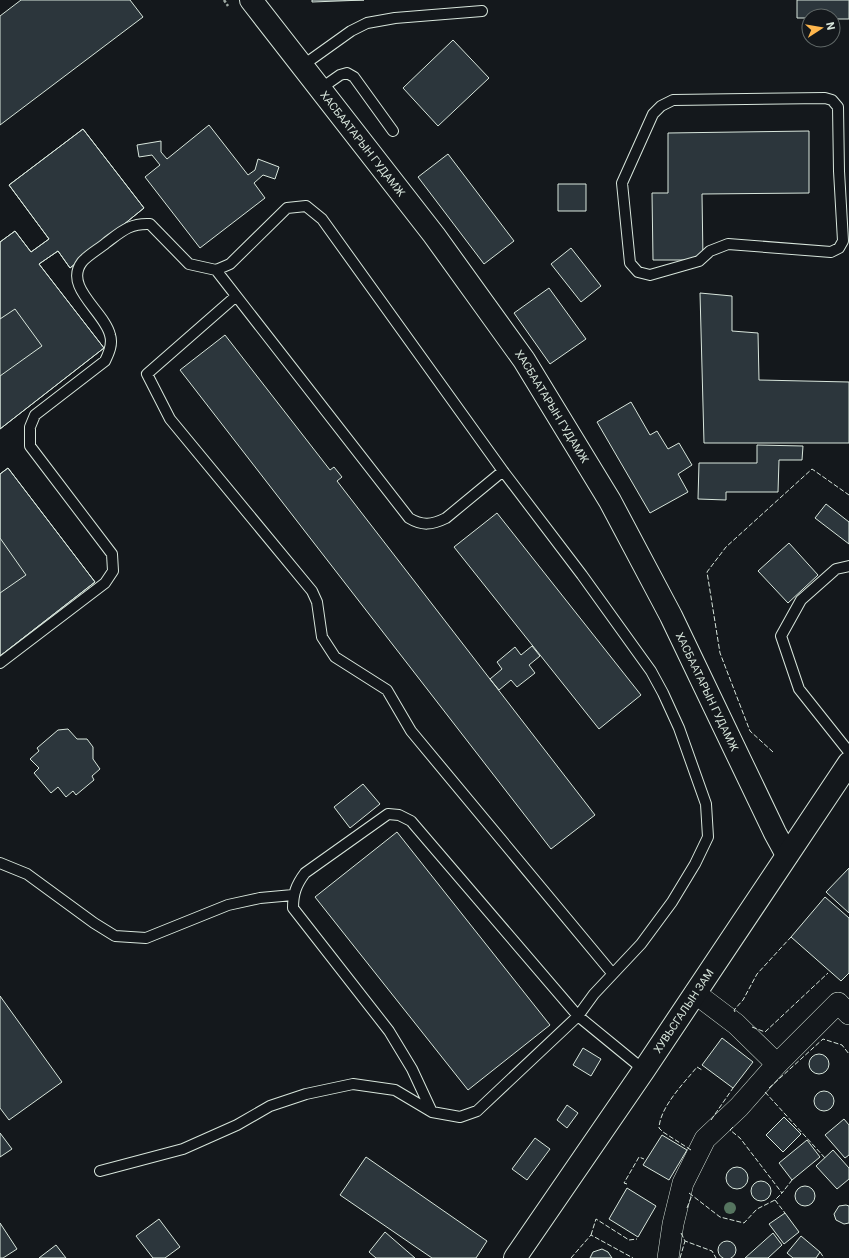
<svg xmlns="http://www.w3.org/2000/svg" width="849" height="1258" viewBox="0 0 849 1258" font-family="Roboto,sans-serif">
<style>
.building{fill:#2c363c;stroke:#d8e6dc}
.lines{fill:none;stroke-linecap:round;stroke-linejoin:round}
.service-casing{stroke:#d8e6dc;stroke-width:12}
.minor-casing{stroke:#d8e6dc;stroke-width:22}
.tertiary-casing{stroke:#d8e6dc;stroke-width:24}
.secondary-casing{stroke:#d8e6dc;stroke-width:24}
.path{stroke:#9da8a2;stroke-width:2.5;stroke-dasharray:3 2;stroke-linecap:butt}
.service{stroke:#14181c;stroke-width:10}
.minor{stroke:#14181c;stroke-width:21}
.tertiary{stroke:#14181c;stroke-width:22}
.secondary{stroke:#14181c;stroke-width:22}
.fence{stroke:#d8e6dc;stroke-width:1;stroke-dasharray:5 2;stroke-linecap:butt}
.tree{fill:#55745f}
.labels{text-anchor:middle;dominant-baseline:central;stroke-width:3;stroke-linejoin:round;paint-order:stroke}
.street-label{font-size:11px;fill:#d8e6dc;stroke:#14181c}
</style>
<rect width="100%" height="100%" fill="#14181c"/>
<path class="building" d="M 21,0 L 130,0 L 143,17 L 0,125 L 0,16 Z
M 312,0 L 364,0 L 312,2 Z
M 797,0 L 849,0 L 849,19 L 833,19 L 833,16 L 809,16 L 809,18 L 797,18 Z
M 453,40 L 489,78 L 438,126 L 403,88 Z
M 209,125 L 248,175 L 255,170 L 258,159 L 279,167 L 275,179 L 263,175 L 254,183 L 265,198 L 200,248 L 145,177 L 160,165 L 152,155 L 139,157 L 137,145 L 161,141 L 161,152 L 167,159 Z
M 83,129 L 144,208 L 70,268 L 58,251 L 39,264 L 104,348 L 0,429 L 0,376 L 42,346 L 15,309 L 0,319 L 0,242 L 15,231 L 31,252 L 49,239 L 9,185 Z
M 83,129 L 144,208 L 70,268 L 58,251 L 39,264 L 104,348 L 0,429 L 0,242 L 15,231 L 31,252 L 49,239 L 9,185 Z
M 809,131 L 809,193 L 702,194 L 703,260 L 653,260 L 652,193 L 668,193 L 668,133 Z
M 448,154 L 514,241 L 484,264 L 418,177 Z
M 558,184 L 586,184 L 586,211 L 558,211 Z
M 571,248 L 601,286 L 581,302 L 551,264 Z
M 549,288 L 586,339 L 550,364 L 514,313 Z
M 700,293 L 732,296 L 732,331 L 758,333 L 759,380 L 849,382 L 849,443 L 704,443 Z
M 225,335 L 330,470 L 334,467 L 342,477 L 337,481 L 595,815 L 551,849 L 180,370 Z
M 631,402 L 650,435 L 657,431 L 668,449 L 679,443 L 692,465 L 678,474 L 688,492 L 650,513 L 597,422 Z
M 757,445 L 803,446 L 802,460 L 779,460 L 778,492 L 726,492 L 726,500 L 698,499 L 699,463 L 757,463 Z
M 8,468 L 95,582 L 0,656 L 0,593 L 26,575 L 0,538 L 0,474 Z
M 8,468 L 95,582 L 0,656 L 0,474 Z
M 826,504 L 849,522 L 849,544 L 815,518 Z
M 497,513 L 641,695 L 599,729 L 454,547 Z
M 789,543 L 818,575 L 788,603 L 758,571 Z
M 532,646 L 540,656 L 529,665 L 535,673 L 517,687 L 511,680 L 499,690 L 490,679 L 502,669 L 497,662 L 515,647 L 521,655 Z
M 68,729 L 77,739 L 87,739 L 93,747 L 93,759 L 100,769 L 92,776 L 94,780 L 76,795 L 73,791 L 66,797 L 58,787 L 51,793 L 34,773 L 39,768 L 30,759 L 39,751 L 37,748 L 58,730 Z
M 363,784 L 380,804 L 350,828 L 334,807 Z
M 397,832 L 550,1025 L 468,1090 L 315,897 Z
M 849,868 L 849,913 L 826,892 Z
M 825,897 L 849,918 L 849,973 L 841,981 L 791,937 Z
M 0,996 L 62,1082 L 9,1120 L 0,1108 Z
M 722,1038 L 753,1062 L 733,1088 L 702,1065 Z
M 583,1048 L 601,1059 L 591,1076 L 573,1065 Z
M809 1064a10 10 0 1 1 20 0a10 10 0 1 1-20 0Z
M814 1101a10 10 0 1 1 20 0a10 10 0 1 1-20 0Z
M 567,1105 L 578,1113 L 567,1128 L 557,1120 Z
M 784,1117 L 801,1134 L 783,1152 L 766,1135 Z
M 844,1119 L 849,1125 L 849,1155 L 845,1158 L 825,1135 Z
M 0,1133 L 12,1149 L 0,1157 Z
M 662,1135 L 687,1150 L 669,1180 L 643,1165 Z
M 535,1138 L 550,1149 L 527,1180 L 512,1169 Z
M 807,1140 L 820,1157 L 792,1180 L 779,1163 Z
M 833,1150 L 849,1168 L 849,1179 L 837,1189 L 816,1166 Z
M 366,1157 L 487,1241 L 476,1258 L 432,1258 L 340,1195 Z
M726 1178a11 11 0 1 1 22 0a11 11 0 1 1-22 0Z
M751 1191a10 10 0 1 1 20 0a10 10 0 1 1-20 0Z
M795 1196a10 10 0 1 1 20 0a10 10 0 1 1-20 0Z
M 627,1188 L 656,1206 L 638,1237 L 609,1219 Z
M 846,1205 L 849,1206 L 849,1223 L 844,1224 L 836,1220 L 834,1214 L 839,1206 Z
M 785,1213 L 799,1232 L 784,1244 L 769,1224 Z
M 159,1219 L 180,1247 L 165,1258 L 153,1258 L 136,1236 Z
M 0,1223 L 17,1249 L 3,1258 L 0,1258 Z
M 385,1232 L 415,1258 L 376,1258 L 369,1252 Z
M 773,1233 L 782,1245 L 768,1258 L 745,1258 Z
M 801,1236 L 820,1252 L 816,1258 L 793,1258 L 787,1253 Z
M718 1250a9 9 0 1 1 18 0a9 9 0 1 1-18 0Z
M 56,1245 L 66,1258 L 39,1258 Z
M 602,1249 L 608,1252 L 612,1258 L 590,1258 L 593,1252 Z"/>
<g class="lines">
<defs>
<path id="service" d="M 302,66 L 351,31 L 367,23 L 395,18 L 482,11
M 320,89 L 340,75 L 347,73 L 354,77 L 393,131
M 825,98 L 832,100 L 838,107 L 839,171 L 843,241 L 839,248 L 831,252 L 728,244 L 710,251 L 699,261 L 650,275 L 638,272 L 630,263 L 622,183 L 653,114 L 661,106 L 673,100 Z
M 216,270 L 409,518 C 422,526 432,525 446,518 L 503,471
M 235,297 L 147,374 L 170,419 L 312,591 L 317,602 L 322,637 L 335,657 L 387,690 L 411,731 L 612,973
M 849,566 L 836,569 L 801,600 L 781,636 L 799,689 L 849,752
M 0,663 L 105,583 L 113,571 L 112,554 L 30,446 L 30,427 L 35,415 L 105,361 C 109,353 113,344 110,335 C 105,312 63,287 82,262 C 88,255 99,249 106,243 C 122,231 130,223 150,224 L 189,264 L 216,270 L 230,264 L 287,208 L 306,206 L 322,219 L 503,471 L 582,575 L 651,671 L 663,693 L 679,728 L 706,804 L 708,837 L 695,864 L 672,902 L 641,944 L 594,994 L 578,1016 L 644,1070
M 0,863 L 27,874 L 94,923 L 115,936 L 146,938 L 228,905 L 260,898 L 293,895
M 100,1171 L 183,1149 L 237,1125 L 270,1106 L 306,1094 L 353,1084 L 395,1090 L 432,1112 L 460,1117 L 477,1111 L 578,1016 L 411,821 L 399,815 L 388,814 L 305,873 C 296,885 293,894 293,908 L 389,1031 L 412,1069 L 432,1112"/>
<path id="minor" d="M 695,993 L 736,1024 L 777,1064 L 838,1003 L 849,1014
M 668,1258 L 673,1224 L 683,1183 L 705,1139 L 739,1107 L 777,1064"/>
<g id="tertiary">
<path id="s1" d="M 251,0 L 434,235 L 524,360 L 610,501 L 671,616 L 775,833 L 787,855"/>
</g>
<g id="secondary">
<path id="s2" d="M 515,1258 L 644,1070 L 849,763"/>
</g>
</defs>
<use href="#service" class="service-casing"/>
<use href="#minor" class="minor-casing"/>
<use href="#tertiary" class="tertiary-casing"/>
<use href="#secondary" class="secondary-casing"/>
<path class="path" d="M 224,0 L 228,6"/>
<use href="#service" class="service"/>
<use href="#minor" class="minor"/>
<use href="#tertiary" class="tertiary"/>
<use href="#secondary" class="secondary"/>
<path class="fence" d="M 773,752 L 750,731 L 720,653 L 707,572 L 726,547 L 812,469 L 849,495
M 735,1012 L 734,1010 L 743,1000 L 757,974 L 791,937
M 752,1027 L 765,1032 L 828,973
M 769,1088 L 823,1039 L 842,1045 L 849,1054
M 765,1092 L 825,1158
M 711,1120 L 733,1088
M 733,1127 L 730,1130 L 740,1138 L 782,1193 L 792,1180
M 691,1150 L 663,1132 L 659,1128 C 660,1107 684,1083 697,1067 L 702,1070
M 627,1184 L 624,1183 L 639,1157 L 644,1159
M 689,1193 L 720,1217 L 744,1223 L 757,1209 L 775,1200 L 782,1193
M 775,1200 L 785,1213
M 687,1208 L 692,1195
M 681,1233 L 685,1241 L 712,1251 L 716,1258
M 591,1235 L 596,1219 L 629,1240 L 637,1239
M 820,1252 L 824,1258
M 571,1258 L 591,1235 L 633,1258
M 680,1258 L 685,1241"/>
</g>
<circle class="tree" cx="730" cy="1208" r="6"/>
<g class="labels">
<g class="street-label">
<text stroke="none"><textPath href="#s1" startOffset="182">ХАСБААТАРЫН ГУДАМЖ</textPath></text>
<text stroke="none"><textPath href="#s1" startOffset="506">ХАСБААТАРЫН ГУДАМЖ</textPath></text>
<text stroke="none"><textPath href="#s1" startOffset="831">ХАСБААТАРЫН ГУДАМЖ</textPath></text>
<text stroke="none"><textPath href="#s2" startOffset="299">ХУВЬСГАЛЫН ЗАМ</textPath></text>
</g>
</g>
<g transform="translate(821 28) rotate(78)"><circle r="19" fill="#14181c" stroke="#626a69"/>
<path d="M0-3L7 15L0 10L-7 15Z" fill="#ffb74d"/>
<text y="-6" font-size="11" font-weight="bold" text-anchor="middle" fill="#d8e6dc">N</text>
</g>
</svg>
